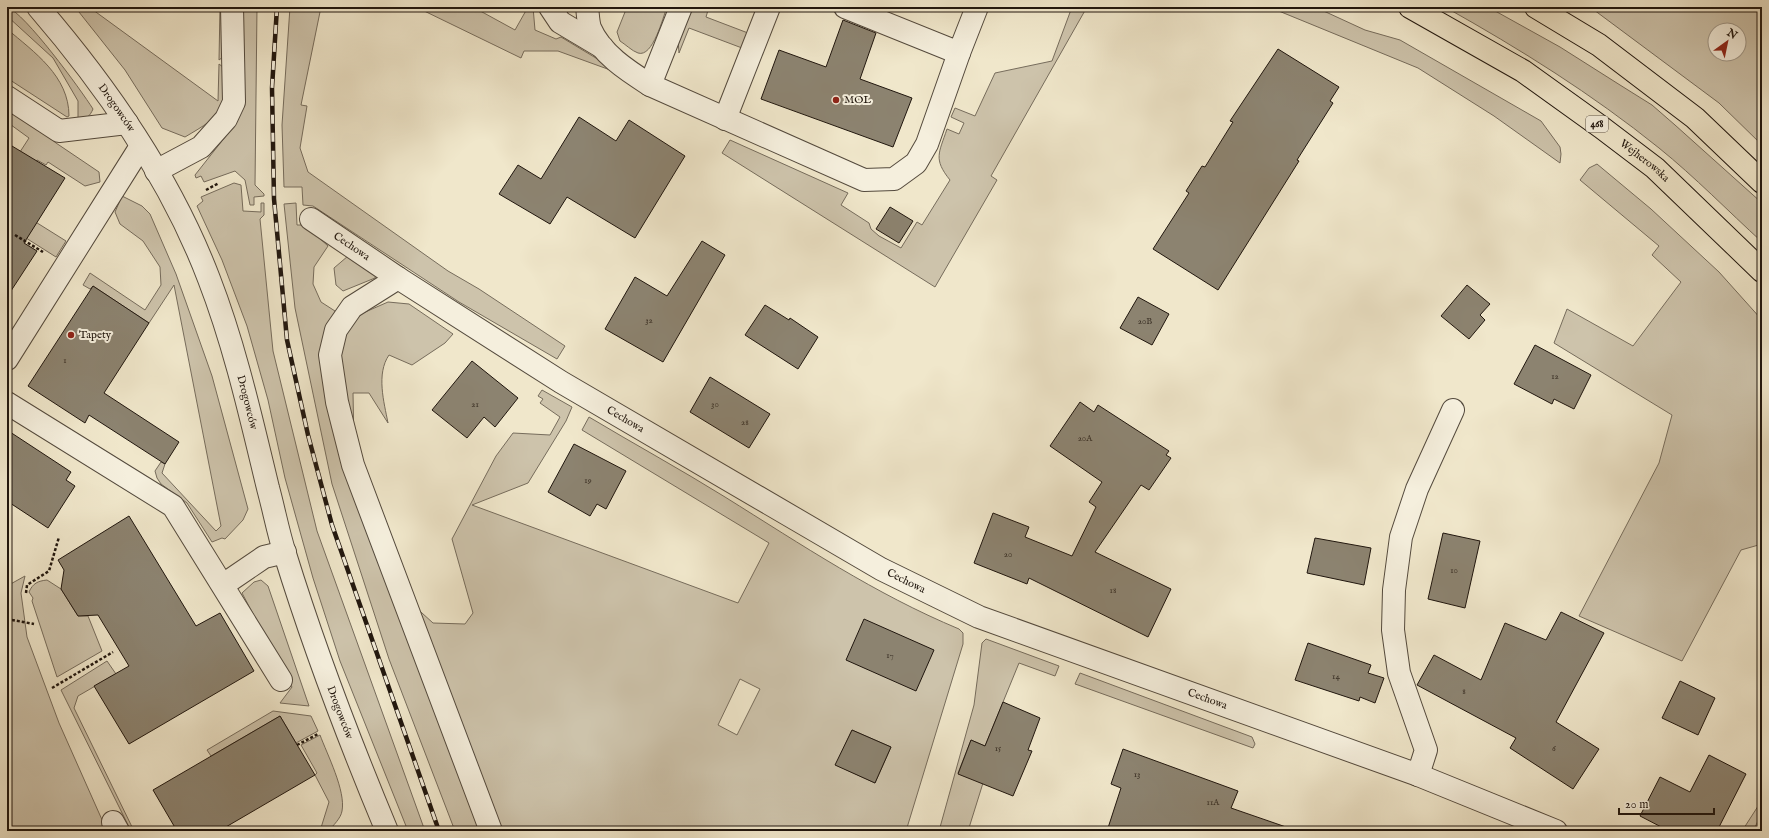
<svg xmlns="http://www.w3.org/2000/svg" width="1769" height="838" viewBox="0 0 1769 838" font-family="'IM FELL English',serif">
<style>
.green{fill:#cdc3ab;stroke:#766c5c;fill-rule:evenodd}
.building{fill:#8c8370;stroke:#20160e}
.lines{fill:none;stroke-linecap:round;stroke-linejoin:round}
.minor-casing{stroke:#544a3d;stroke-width:24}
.major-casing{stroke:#20160e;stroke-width:24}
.path{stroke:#20160e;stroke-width:2.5;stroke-dasharray:3 2;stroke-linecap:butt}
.minor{stroke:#f5efdd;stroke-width:22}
.major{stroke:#f0e7cb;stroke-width:22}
.rail-casing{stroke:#20160e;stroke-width:4.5}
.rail{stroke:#f5efdd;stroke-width:3;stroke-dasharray:9;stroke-linecap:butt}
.poi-dot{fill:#8f2418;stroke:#f5efdd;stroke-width:1.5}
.labels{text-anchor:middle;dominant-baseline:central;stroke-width:4;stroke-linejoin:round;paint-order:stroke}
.number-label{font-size:9px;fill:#3b3126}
.shield{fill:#f5efdd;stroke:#60574c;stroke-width:1}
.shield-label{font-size:10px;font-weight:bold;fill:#20160e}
.poi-label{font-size:11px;fill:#20160e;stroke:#f5efdd;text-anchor:start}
.street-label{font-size:11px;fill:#20160e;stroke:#f5efdd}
</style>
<rect width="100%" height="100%" fill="#f0e7cb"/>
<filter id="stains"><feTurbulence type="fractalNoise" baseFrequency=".005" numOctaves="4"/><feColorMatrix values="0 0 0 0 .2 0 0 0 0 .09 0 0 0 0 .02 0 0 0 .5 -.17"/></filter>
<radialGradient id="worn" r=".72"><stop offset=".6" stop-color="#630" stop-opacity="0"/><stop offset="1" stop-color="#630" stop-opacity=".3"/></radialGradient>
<path class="green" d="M 7,7 C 25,13 81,90 93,109 C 90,116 86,120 78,121 L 78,101 L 53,58 L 7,16 Z
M 75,7 L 89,7 L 218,101 L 219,64 L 223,67 C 226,112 224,114 185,137 L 162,128 L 125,70 Z
M 220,7 L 222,7 L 223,57 L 219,60 Z
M 241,7 L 257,7 L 255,185 L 264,194 L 264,196 L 254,197 L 254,205 L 250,205 L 245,180 L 235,171 L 204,182 L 201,176 L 196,178 L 195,175 L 233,127 Z
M 290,7 L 321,7 L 301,105 L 307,106 L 300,148 L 308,172 L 448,271 L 479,289 L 565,346 L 557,359 L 459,302 L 313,206 L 303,205 L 302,187 L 284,187 L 282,125 Z
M 416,7 L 473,7 L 515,30 L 528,7 L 533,7 L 535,30 L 556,39 L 561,37 L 624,75 L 558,51 L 524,51 L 521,58 Z
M 627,7 L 667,7 C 663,17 653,58 638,53 C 632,51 625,44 620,41 L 617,32 Z
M 691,7 L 709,7 L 706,17 L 748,33 L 742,48 L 689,28 L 679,53 L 678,40 Z
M 1072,7 L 1087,7 L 991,176 L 997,180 L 935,287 L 722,153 L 730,140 L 848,193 L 841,205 L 869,223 L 871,229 L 879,236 L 901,248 L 917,222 L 922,225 L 950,180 C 933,159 939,153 947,129 L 959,134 L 964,123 L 951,117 L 955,108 L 975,116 L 995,73 L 1052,61 Z
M 1269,7 L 1315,7 L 1365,30 L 1400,40 L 1541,121 L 1560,147 L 1561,154 L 1560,163 L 1494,116 L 1418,68 Z
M 1445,7 L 1488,7 L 1560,47 L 1620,85 L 1652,105 L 1675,125 L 1762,203 L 1762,242 C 1728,211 1695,177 1659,148 C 1592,94 1520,49 1445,7 Z
M 1590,7 L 1762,7 L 1762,145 L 1719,103 ZM 1715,30 L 1739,30 L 1739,54 L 1715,54 Z
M 7,29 C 34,52 69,76 69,116 L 67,117 L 7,78 Z
M 7,105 L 56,143 L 99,172 L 100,182 L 85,186 L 48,162 L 46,165 L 37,160 L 14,196 L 10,206 L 66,241 L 56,257 L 7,226 L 7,172 L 29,138 L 7,122 Z
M 1597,164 L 1651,209 L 1719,272 L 1762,320 L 1762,544 L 1741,550 L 1682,661 L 1579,616 L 1659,463 L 1672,415 L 1554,343 L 1567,309 L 1633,346 L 1681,282 L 1652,255 L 1659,246 L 1580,180 L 1589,168 Z
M 234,183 L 241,185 L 243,211 L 261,212 L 261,203 L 264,203 L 264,215 L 260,219 L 273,351 L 317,531 L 425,831 L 408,831 L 340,661 L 313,578 L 285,478 L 268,400 L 247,326 L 222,260 L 197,206 L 203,201 L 201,197 Z
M 122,196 L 142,206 L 150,214 L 176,274 L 212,376 L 248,509 L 243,520 L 225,539 L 222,538 L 212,542 L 187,503 L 161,484 L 157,478 L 155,471 L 161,462 L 165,464 L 162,473 L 216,531 L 221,526 L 174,285 L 149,323 L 93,286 L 90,289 L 83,285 L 90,273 L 145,310 L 161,285 L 160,267 L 143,241 L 120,224 L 115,212 Z
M 296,203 L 297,225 L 305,225 L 328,246 L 314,267 L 313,284 L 321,302 L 335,311 L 326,339 L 325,364 L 484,831 L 455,831 L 389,659 L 332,484 L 295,308 L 284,204 Z
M 348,256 L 378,270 L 375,278 L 343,291 L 336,285 L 334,268 Z
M 388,302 L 409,304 L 453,334 L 445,343 L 412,365 L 389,355 C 376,374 384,402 388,423 L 369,393 L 353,393 L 354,446 L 338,349 L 348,326 L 363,313 Z
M 542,390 L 572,407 L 566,421 L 528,483 L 472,505 L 738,603 L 769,543 L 582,430 L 589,417 C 634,444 680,469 725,497 C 802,545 875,594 959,629 L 963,633 L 963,644 L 906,831 L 499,831 L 411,603 L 433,623 L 465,624 L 473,613 L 452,539 L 496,456 L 513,433 L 550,435 L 560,417 L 540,403 L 543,399 L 538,396 ZM 740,679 L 760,689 L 737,735 L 718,725 ZM 852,730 L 891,747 L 875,783 L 836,765 Z
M 25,576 L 21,593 L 27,637 L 59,723 L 107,831 L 7,831 L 7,586 Z
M 47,580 L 61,589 L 78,616 L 88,616 L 102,651 L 57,677 L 32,601 L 33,598 L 29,592 C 33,583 38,581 47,580 Z
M 261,580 L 268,586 L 309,706 L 280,703 L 292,687 L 242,593 L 254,582 Z
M 986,639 L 1059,666 L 1055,676 L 1019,663 L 985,746 L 971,740 L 958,773 L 983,783 L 968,831 L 939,831 L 974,705 L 982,643 Z
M 107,661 L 116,674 L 78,696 L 74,708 L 134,831 L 131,831 L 61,690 Z
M 1080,673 L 1252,737 L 1255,744 L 1253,748 L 1078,685 L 1075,684 Z
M 273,711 L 311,716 L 318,731 L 296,743 L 280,716 L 211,756 L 207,750 Z
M 320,735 C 327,754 346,791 342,811 C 341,818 333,826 328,831 L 320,831 L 329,802 L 315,775 L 317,773 L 301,745 Z
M 1762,800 L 1762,813 L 1753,831 L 1742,831 Z"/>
<path class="building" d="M 843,20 L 876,33 L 860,79 L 912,98 L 893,147 L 761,99 L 779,50 L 826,67 Z
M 1278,49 L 1339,87 L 1330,101 L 1333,103 L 1297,160 L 1299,161 L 1218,290 L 1153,249 L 1189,193 L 1186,191 L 1202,166 L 1205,167 L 1233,122 L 1230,121 Z
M 579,117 L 616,141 L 629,120 L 685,156 L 635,238 L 567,197 L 550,224 L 499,194 L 518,165 L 541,179 Z
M 7,143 L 65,178 L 24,243 L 37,251 L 7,297 Z
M 890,207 L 913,221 L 899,243 L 876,229 Z
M 702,241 L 725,255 L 663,362 L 605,329 L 635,277 L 667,296 Z
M 1467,285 L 1490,304 L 1480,315 L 1485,320 L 1469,339 L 1441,316 Z
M 93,286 L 149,323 L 104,393 L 179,442 L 165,464 L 89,415 L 85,423 L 28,386 Z
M 1138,297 L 1169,314 L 1152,345 L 1120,328 Z
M 765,305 L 789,320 L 790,318 L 818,337 L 798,369 L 745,335 Z
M 1535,345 L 1591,375 L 1574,409 L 1554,399 L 1552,404 L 1514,384 Z
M 472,361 L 518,398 L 495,427 L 484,417 L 467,438 L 432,410 Z
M 710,377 L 770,414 L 749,448 L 690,412 Z
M 1080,402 L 1094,412 L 1098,405 L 1169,451 L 1166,455 L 1171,458 L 1149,490 L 1141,485 L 1095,552 L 1171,589 L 1148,637 L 1029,578 L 1027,584 L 974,563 L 993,513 L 1029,527 L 1025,537 L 1072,556 L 1096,507 L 1089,502 L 1102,482 L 1050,446 Z
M 7,430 L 71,472 L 66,480 L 75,486 L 48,528 L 7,501 Z
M 574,444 L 626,471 L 606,509 L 597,504 L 590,516 L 548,492 Z
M 129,516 L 196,626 L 220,613 L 254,671 L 129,744 L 94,686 L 129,666 L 98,615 L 78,616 L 61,589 L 64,570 L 58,560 Z
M 1443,533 L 1480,541 L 1465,608 L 1428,599 Z
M 1315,538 L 1371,548 L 1364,585 L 1307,573 Z
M 1561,612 L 1604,633 L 1556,722 L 1599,749 L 1573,789 L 1510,748 L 1516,738 L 1417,685 L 1434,655 L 1481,680 L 1505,623 L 1546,640 Z
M 864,619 L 934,650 L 916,691 L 846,660 Z
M 1308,643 L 1371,665 L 1368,673 L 1384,678 L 1375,703 L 1360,697 L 1359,701 L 1295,680 Z
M 1680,681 L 1715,698 L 1698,735 L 1662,718 Z
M 1003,702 L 1040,718 L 1028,750 L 1032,751 L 1013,796 L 958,774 L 971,740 L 985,746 Z
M 280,716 L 315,775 L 219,831 L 177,831 L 153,790 Z
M 852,730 L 891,747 L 875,783 L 835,765 Z
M 1123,749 L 1238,791 L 1231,808 L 1286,827 L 1286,831 L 1107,831 L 1121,788 L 1111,784 Z
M 1709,755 L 1746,774 L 1717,831 L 1669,831 L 1640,816 L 1660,777 L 1690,792 Z"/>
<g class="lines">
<defs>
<g id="minor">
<path id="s1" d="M 38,7 C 107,87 171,179 209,279 C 235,346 251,418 268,488 C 274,510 278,532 285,554 C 314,648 349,740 387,831"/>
<path d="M 550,7 L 560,22 L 602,47"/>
<path d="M 587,7 C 588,14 588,22 590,28 C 601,54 628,71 650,85 L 864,180 L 894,179 L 916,163 L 927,144 L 959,53"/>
<path d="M 845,7 L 959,53 L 977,7"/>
<path d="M 650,85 L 681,7"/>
<path d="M 7,97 L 59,131 L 127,123"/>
<path d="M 725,119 L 769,7"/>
<path d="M 156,171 L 201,147 L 226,119 L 234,102 L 232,7"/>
<path id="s2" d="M 311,219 L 398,278 L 561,382 L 881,569 L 979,617 L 1418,775 L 1556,831"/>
<path d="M 398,278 L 352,307 L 336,330 L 330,355 L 337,402 L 353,465 L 491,831"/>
<path d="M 7,359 L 141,146"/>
<path d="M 7,403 L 173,506 L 281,680"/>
<path d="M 223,585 L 264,557 L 285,552"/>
<path d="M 1418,775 L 1426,750 L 1399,673 L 1393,630 L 1394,590 L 1401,537 L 1417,489 L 1453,410"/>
<path d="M 113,822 L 118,831"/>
</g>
<g id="major">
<path id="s3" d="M 1410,7 L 1523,71 L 1601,127 L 1655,168 L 1762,271"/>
<path d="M 1536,7 L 1599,45 L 1695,118 L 1762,182"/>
</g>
</defs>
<use href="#minor" class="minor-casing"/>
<use href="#major" class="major-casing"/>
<path class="path" d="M 206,190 L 219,183
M 15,235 L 43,252
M 26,593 L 27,585 L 49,571 L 59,537
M 7,619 L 34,624
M 52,688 L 113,652
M 297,745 L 318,734"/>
<use href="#minor" class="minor"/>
<use href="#major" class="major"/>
<defs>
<path id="rail" d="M 277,7 L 272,88 L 274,199 L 287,340 L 308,435 L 332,525 L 439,831"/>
</defs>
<use href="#rail" class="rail-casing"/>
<use href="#rail" class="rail"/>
</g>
<g class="poi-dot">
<circle cx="836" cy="100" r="4"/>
<circle cx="71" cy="335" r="4"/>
</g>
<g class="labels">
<g class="number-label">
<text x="649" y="320">32</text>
<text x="1145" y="321">20B</text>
<text x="65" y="360">1</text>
<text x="1555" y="376">12</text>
<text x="475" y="404">21</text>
<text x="715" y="404">30</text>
<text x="745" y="422">28</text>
<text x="1085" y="438">20A</text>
<text x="588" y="480">19</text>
<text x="1008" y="554">20</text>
<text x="1454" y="570">10</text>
<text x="1113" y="590">18</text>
<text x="890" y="655">17</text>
<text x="1336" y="676">14</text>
<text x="1464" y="691">8</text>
<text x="998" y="748">15</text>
<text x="1554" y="748">6</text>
<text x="1137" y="774">13</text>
<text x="1213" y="802">11A</text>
</g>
<rect class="shield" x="1586" y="116" width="22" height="16" rx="3"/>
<g class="shield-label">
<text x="1597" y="124">468</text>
</g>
<g class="poi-label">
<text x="844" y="100">MOL</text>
<text x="79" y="335">Tapety</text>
</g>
<g class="street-label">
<text stroke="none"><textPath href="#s1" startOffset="128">Drogowców</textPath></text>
<text stroke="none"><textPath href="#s3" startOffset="281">Wejherowska</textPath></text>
<text stroke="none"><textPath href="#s2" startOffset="49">Cechowa</textPath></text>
<text stroke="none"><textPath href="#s1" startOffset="452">Drogowców</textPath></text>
<text stroke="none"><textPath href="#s2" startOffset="373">Cechowa</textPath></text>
<text stroke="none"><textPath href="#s2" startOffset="697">Cechowa</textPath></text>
<text stroke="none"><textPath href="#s2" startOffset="1021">Cechowa</textPath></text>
<text stroke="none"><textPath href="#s1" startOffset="776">Drogowców</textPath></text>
</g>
</g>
<rect width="1769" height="838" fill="none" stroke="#f0e7cb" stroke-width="24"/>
<rect x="8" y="8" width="1753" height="822" fill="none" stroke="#20160e" stroke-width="2"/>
<rect x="12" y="12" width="1745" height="814" fill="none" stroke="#20160e"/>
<g transform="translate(1727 42) rotate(33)"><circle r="19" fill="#f5efdd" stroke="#a0988a"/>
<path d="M0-3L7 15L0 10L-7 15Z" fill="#8f2418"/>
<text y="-6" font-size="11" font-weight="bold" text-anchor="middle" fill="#20160e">N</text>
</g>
<path d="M1619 808v6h95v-6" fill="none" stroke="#20160e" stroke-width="2"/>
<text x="1625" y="808" font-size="12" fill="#20160e" stroke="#f5efdd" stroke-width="3" paint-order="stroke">20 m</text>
<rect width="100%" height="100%" filter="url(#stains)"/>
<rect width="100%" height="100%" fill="url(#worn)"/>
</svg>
